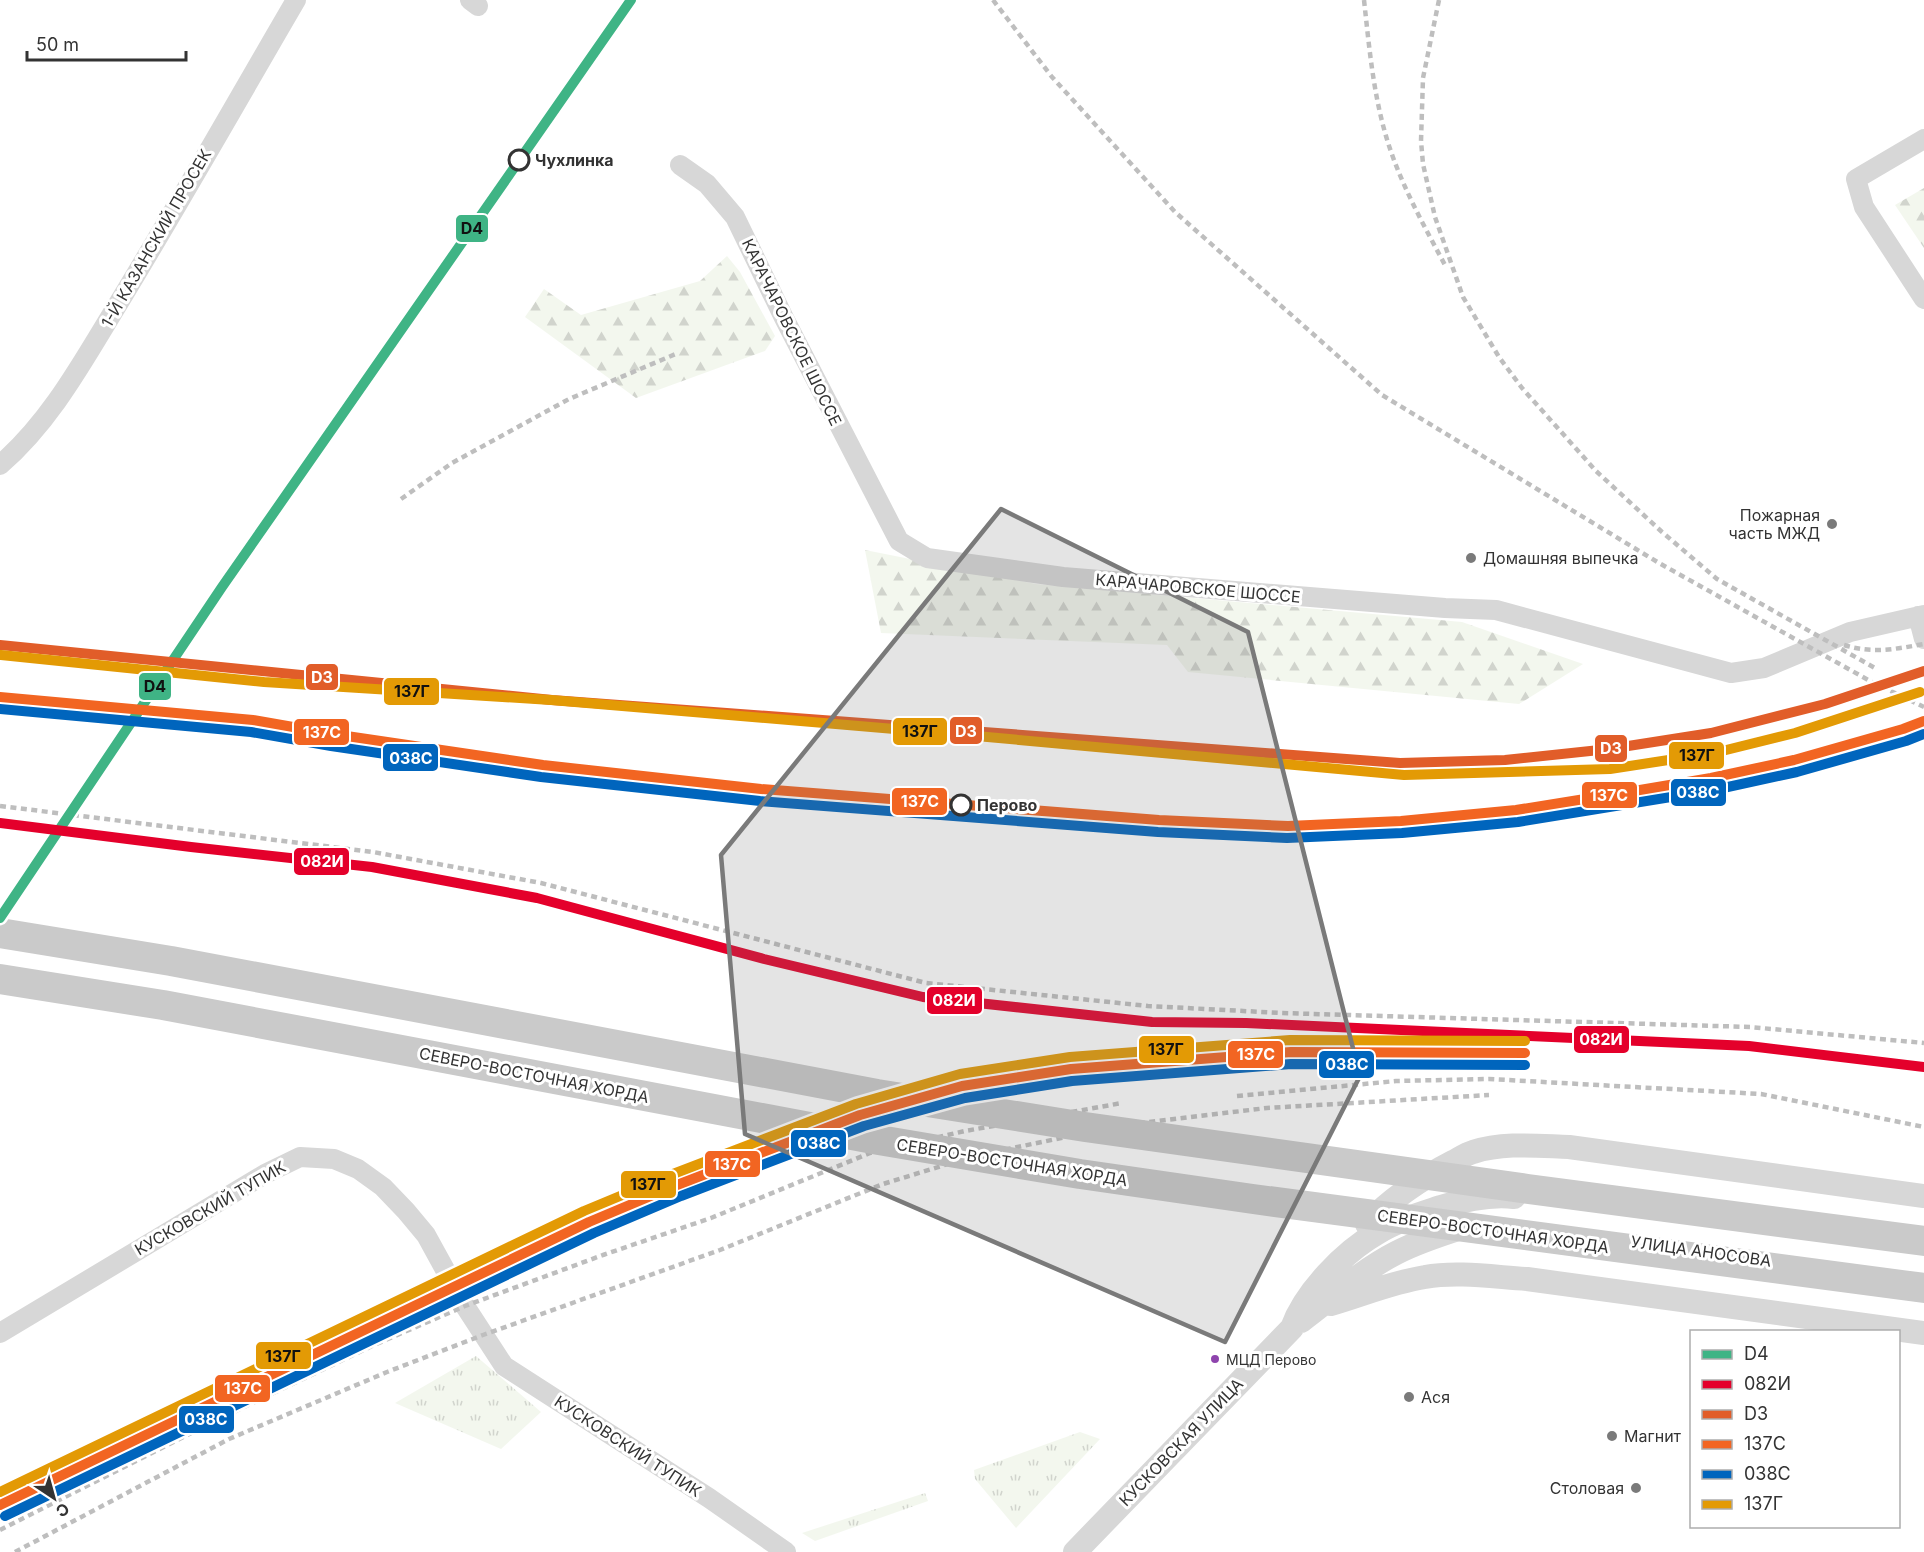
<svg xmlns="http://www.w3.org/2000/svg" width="1924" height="1552" viewBox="0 0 1924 1552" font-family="Inter,sans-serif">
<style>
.grass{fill:url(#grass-tufts)}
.forest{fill:url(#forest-firs)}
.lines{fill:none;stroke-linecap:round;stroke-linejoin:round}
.minor{stroke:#d7d7d7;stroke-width:20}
.tertiary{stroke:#d7d7d7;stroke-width:24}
.rail{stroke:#bebebe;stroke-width:4.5;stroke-dasharray:6 4.5;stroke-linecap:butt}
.primary-bridge{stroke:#cacaca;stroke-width:30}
.rail-1-casing{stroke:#fff;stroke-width:15}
.rail-2-casing{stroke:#fff;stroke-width:15}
.rail-3-casing{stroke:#fff;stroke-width:15}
.rail-4-casing{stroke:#fff;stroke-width:15}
.rail-5-casing{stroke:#fff;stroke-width:15}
.rail-6-casing{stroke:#fff;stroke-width:15}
.rail-1{stroke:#3fb485;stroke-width:10}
.rail-2{stroke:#e4002b;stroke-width:10}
.rail-3{stroke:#e15d29;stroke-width:10}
.rail-4{stroke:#f26522;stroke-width:10}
.rail-5{stroke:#0065bd;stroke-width:10}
.rail-6{stroke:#e39a05;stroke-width:10}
.marked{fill:#7a7a7a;fill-opacity:0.2;stroke:#7a7a7a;stroke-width:4.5;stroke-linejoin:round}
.stop-dot{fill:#fff;stroke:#333;stroke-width:3}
.poi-dot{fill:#7a7a7a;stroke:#fff;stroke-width:2}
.bus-dot{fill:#8e44ad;stroke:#fff;stroke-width:2}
.labels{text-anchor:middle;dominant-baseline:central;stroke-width:6;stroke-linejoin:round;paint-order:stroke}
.bus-label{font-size:14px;fill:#333;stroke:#fff;text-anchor:start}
.stop-label{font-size:16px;font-weight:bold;fill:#333;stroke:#fff;text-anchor:start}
.street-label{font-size:16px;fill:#333;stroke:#fff}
.poi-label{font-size:16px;fill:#333;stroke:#fff;text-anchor:start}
.line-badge{stroke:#fff;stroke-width:2}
.badge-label{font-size:16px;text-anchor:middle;font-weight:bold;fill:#fff}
.pale-badge-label{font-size:16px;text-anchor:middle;font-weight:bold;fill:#111}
</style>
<defs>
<pattern id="grass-tufts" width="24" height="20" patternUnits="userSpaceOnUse" patternTransform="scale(1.5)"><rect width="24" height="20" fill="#f3f7ee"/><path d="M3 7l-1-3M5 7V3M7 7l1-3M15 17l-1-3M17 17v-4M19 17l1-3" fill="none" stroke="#d1d4cd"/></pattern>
<pattern id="forest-firs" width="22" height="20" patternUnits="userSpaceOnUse" patternTransform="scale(1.5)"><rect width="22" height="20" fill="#f3f7ee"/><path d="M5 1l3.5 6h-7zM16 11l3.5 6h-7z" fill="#d1d4cd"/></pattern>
</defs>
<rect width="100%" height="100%" fill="#fff"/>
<path class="grass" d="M 476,1356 L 541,1412 L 501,1449 L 395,1403 Z
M 1080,1432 L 1100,1439 L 1016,1528 L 975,1479 L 974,1470 Z
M 925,1493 L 928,1501 L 815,1541 L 802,1533 Z"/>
<path class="forest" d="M 1924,188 L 1924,248 L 1895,205 Z
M 727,256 L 740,272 L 775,336 L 765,351 L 636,398 L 525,317 L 544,289 L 581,315 L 700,281 Z
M 865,550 L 1036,584 L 1462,622 L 1583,664 L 1519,704 L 1188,672 L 1167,645 L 881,633 Z"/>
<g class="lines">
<path class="minor" d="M 470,0 L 478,6
M 1924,139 L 1856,179 L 1864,207 L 1924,299
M 680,165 L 707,184 L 735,217 L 784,318 L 899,541 L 927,558 L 1063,577 L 1445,608 L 1496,610 L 1731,673 L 1764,668 L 1850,632 L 1924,615
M 0,465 C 51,421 83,361 118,304 C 179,204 237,101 296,0
M 1918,616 L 1924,639
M 0,1333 L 265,1174 L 300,1157 L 334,1159 L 358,1169 L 383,1187 L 406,1211 L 426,1235 L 465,1306 L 504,1366 L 709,1498 L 786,1552"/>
<path class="tertiary" d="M 1367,1224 C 1391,1199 1422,1178 1453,1162 C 1459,1159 1466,1154 1473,1152 C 1504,1142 1538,1146 1569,1147 L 1924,1196
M 1331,1304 C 1362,1295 1393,1282 1425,1277 C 1457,1271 1494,1277 1527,1279 L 1924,1333
M 1301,1321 C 1332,1298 1361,1271 1396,1253 C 1417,1242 1439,1235 1461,1228
M 1075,1552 L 1292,1328 C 1305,1292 1344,1252 1377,1233 C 1396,1221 1420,1214 1441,1207 C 1464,1200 1489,1194 1514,1197"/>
<path class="rail" d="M 993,0 L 1052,77 L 1175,212 L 1382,395 L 1659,563 L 1870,681 L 1924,707
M 1364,0 C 1369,45 1373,92 1386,136 C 1399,181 1423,224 1445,265
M 1439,0 L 1423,78 L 1421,141 L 1423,164 L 1435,217 L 1463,297 L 1499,357 L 1522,388 L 1596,471 L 1662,532 L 1717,579 L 1875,668
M 401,499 L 452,463 L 569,399 L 678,353
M 1844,645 C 1872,654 1896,649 1924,644
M 0,806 L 373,852 L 541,883 L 926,983 L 1148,1006 L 1282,1013 L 1750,1027 L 1924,1043
M 1237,1096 L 1396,1081 L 1489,1079 L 1761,1094 L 1924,1127
M 0,1530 L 221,1418 L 374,1345 L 465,1306 L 603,1255 L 711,1218 L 870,1153 L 965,1131 L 1122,1103
M 15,1552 L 229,1439 L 387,1372 L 483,1335 L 720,1250 L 883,1184 L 974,1156 L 1124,1125 L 1267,1108 L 1489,1095"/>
<path class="primary-bridge" d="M 0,933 L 171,961 L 877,1094 L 1085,1127 L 1528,1189 L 1924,1241
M 0,979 L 163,1005 L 873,1139 L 1080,1174 L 1253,1199 L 1924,1288"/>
<defs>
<path id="rail-1" d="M 0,918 L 222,587 L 631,0"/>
<path id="rail-2" d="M 0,823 L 191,847 L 372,867 L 537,898 L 764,959 L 923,997 L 1152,1022 L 1246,1023 L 1749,1046 L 1924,1067"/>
<path id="rail-3" d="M 0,645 L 552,700 L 1400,763 L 1505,760 L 1609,749 L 1711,733 L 1825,704 L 1924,671"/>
<path id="rail-4" d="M 0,697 L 253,720 L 333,734 L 543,765 L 761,789 L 1159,820 L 1288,826 L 1401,821 L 1516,810 L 1622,793 L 1711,778 L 1794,760 L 1903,729 L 1924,721
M 0,1505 L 589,1222 L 677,1185 L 860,1115 L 962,1086 L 1071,1069 L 1291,1052 L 1525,1053"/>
<path id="rail-5" d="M 0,709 L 251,732 L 331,746 L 541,777 L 760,801 L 1158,832 L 1287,838 L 1402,833 L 1518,822 L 1714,790 L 1797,772 L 1906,741 L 1924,734
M 5,1516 L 594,1233 L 681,1196 L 864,1126 L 965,1098 L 1072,1081 L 1291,1064 L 1525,1065"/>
<path id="rail-6" d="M 1,655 L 264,682 L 551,700 L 965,735 L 1404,775 L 1610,769 L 1714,753 L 1795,733 L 1920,692
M 0,1492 L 584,1211 L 673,1174 L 856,1104 L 960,1074 L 1070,1057 L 1290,1040 L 1525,1041"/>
</defs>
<use href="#rail-1" class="rail-1-casing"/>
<use href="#rail-2" class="rail-2-casing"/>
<use href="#rail-3" class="rail-3-casing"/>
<use href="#rail-4" class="rail-4-casing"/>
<use href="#rail-5" class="rail-5-casing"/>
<use href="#rail-6" class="rail-6-casing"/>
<use href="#rail-1" class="rail-1"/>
<use href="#rail-2" class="rail-2"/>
<use href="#rail-3" class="rail-3"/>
<use href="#rail-4" class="rail-4"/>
<use href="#rail-5" class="rail-5"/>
<use href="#rail-6" class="rail-6"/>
</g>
<path class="marked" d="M 1001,509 L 1248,632 L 1360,1076 L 1225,1342 L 745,1134 L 721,855 Z"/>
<g class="stop-dot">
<circle cx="519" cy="160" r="10"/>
<circle cx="961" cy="805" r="10"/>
</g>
<g class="poi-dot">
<circle cx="1832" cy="524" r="6"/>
<circle cx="1471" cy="558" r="6"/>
<circle cx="1409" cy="1397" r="6"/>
<circle cx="1612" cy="1436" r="6"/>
<circle cx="1636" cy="1488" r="6"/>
</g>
<circle class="bus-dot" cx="1215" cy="1359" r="5"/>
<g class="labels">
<g class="bus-label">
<text x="1226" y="1359">МЦД Перово</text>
</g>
<g class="stop-label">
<text x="535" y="160">Чухлинка</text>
<text x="977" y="805">Перово</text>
</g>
<g class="street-label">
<text transform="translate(156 238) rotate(-60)">1-Й КАЗАНСКИЙ ПРОСЕК</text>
<text transform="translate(792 332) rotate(64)">КАРАЧАРОВСКОЕ ШОССЕ</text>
<text transform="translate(1198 588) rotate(5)">КАРАЧАРОВСКОЕ ШОССЕ</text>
<text transform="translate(534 1075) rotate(11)">СЕВЕРО-ВОСТОЧНАЯ ХОРДА</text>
<text transform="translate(1012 1162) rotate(9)">СЕВЕРО-ВОСТОЧНАЯ ХОРДА</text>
<text transform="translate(210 1208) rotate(-30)">КУСКОВСКИЙ ТУПИК</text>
<text transform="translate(1493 1231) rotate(8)">СЕВЕРО-ВОСТОЧНАЯ ХОРДА</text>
<text transform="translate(1701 1251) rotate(8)">УЛИЦА АНОСОВА</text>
<text transform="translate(1181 1442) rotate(-46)">КУСКОВСКАЯ УЛИЦА</text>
<text transform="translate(628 1446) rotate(33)">КУСКОВСКИЙ ТУПИК</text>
</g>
<g class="poi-label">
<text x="1820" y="515" text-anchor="end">Пожарная<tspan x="1820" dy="18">часть МЖД</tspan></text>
<text x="1483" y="558">Домашняя выпечка</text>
<text x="1421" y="1397">Ася</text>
<text x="1624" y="1436">Магнит</text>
<text x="1624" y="1488" text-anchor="end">Столовая</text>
</g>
</g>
<g class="line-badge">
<rect x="455" y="214" width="34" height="29" rx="6" fill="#3fb485"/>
<rect x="305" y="663" width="34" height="28" rx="6" fill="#e15d29"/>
<rect x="138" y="672" width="34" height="29" rx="6" fill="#3fb485"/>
<rect x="383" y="677" width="57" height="29" rx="6" fill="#e39a05"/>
<rect x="949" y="716" width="34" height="29" rx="6" fill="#e15d29"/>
<rect x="892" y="717" width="56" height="29" rx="6" fill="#e39a05"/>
<rect x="293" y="718" width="57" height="28" rx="6" fill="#f26522"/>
<rect x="1594" y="734" width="34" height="29" rx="6" fill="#e15d29"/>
<rect x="1668" y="741" width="57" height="29" rx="6" fill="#e39a05"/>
<rect x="382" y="743" width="57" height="29" rx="6" fill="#0065bd"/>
<rect x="1670" y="778" width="57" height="29" rx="6" fill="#0065bd"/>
<rect x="1581" y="781" width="57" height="28" rx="6" fill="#f26522"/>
<rect x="891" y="787" width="57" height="29" rx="6" fill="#f26522"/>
<rect x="293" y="847" width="57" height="29" rx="6" fill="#e4002b"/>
<rect x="926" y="986" width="57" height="29" rx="6" fill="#e4002b"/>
<rect x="1573" y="1025" width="57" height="29" rx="6" fill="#e4002b"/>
<rect x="1138" y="1035" width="57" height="29" rx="6" fill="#e39a05"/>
<rect x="1227" y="1040" width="57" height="29" rx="6" fill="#f26522"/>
<rect x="1318" y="1050" width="57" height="29" rx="6" fill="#0065bd"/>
<rect x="790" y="1129" width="57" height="29" rx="6" fill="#0065bd"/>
<rect x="704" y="1150" width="57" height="28" rx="6" fill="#f26522"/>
<rect x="620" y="1170" width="57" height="29" rx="6" fill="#e39a05"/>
<rect x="255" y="1341" width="57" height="29" rx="6" fill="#e39a05"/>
<rect x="214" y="1374" width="57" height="29" rx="6" fill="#f26522"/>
<rect x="178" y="1405" width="57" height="29" rx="6" fill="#0065bd"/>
</g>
<g class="badge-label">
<text x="322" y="683">D3</text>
<text x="966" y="737">D3</text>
<text x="322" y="738">137С</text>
<text x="1611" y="754">D3</text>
<text x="411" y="764">038С</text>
<text x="1698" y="798">038С</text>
<text x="1609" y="801">137С</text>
<text x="920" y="807">137С</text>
<text x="322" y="867">082И</text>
<text x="954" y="1006">082И</text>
<text x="1601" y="1045">082И</text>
<text x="1256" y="1060">137С</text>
<text x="1347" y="1070">038С</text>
<text x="819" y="1149">038С</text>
<text x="732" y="1170">137С</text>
<text x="243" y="1394">137С</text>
<text x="206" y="1425">038С</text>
</g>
<g class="pale-badge-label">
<text x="472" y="234">D4</text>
<text x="155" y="692">D4</text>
<text x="412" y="697">137Г</text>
<text x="920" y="737">137Г</text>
<text x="1697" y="761">137Г</text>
<text x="1166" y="1055">137Г</text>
<text x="648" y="1190">137Г</text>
<text x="283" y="1362">137Г</text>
</g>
<rect x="1690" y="1330" width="210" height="198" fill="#ffffff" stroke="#adadad" stroke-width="1.5"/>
<rect x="1702" y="1350" width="30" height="9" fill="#3fb485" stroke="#adadad" stroke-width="1.5"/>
<text x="1744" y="1360" font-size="18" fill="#333333">D4</text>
<rect x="1702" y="1380" width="30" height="9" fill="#e4002b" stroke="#adadad" stroke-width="1.5"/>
<text x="1744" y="1390" font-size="18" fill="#333333">082И</text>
<rect x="1702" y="1410" width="30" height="9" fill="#e15d29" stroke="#adadad" stroke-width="1.5"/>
<text x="1744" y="1420" font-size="18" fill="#333333">D3</text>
<rect x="1702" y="1440" width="30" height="9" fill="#f26522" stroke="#adadad" stroke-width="1.5"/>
<text x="1744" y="1450" font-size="18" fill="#333333">137С</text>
<rect x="1702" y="1470" width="30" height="9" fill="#0065bd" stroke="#adadad" stroke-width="1.5"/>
<text x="1744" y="1480" font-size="18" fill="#333333">038С</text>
<rect x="1702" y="1500" width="30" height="9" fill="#e39a05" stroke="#adadad" stroke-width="1.5"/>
<text x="1744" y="1510" font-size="18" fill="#333333">137Г</text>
<g transform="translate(54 1498) rotate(144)" stroke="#ffffff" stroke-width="4.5" paint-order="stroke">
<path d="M0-4.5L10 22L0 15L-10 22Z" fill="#333333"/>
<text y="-9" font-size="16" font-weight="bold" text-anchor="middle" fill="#333333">С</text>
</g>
<path d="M27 51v9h159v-9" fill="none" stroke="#333333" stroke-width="3"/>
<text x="36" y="51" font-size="18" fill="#333333" stroke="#ffffff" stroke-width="4.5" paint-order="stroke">50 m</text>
</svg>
